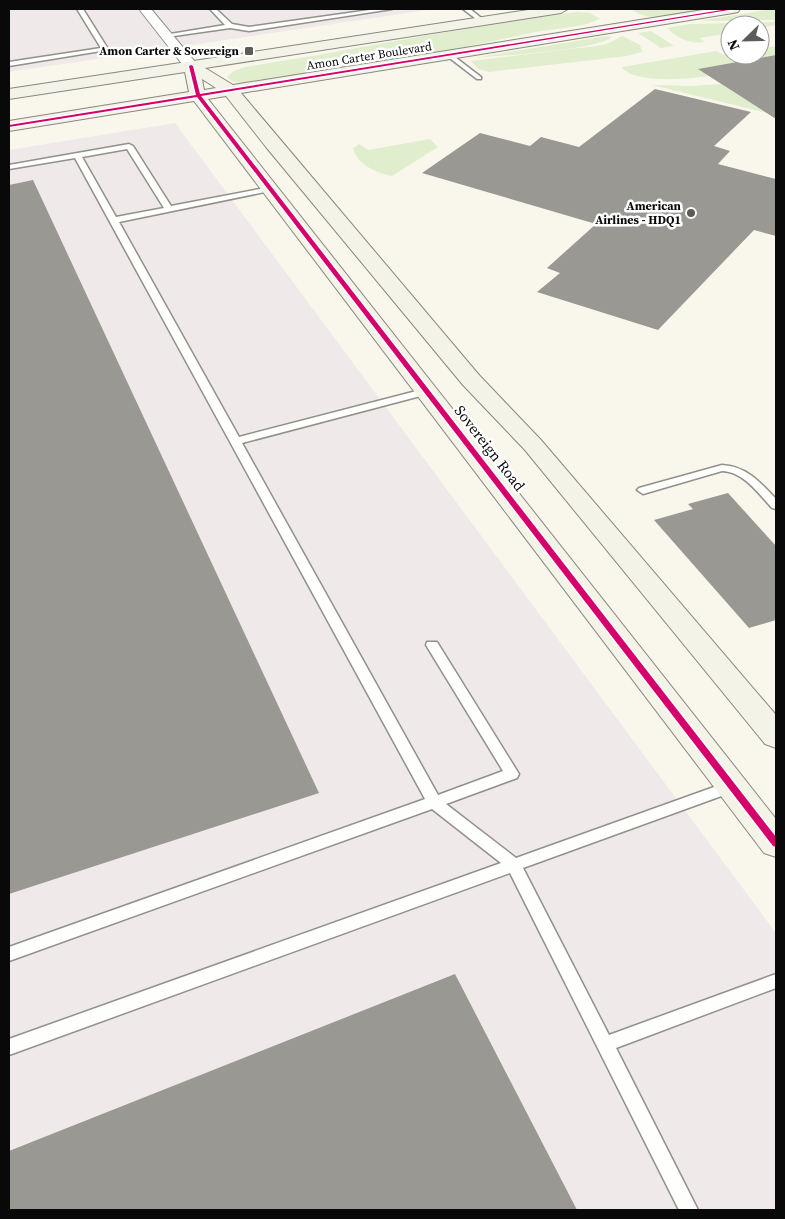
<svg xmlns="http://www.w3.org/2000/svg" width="785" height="1219" viewBox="0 0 785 1219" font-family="'Source Serif 4',serif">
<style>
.industrial{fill:#f0e9ea}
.green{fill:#e0eecd}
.building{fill:#9a9893}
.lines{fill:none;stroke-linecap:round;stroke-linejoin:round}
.lane-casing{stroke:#91908b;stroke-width:3}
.street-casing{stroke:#91908b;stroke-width:2}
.secondary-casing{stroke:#888782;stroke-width:2}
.lane{fill:#fefefc;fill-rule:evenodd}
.street{fill:#fefefc;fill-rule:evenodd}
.secondary{fill:#f4f3e7;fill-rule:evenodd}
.cycleway-casing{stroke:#fff;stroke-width:3}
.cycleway{fill:#d6006c;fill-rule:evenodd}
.poi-dot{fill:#5d5c58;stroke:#fff;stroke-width:2}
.labels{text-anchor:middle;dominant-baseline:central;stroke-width:5;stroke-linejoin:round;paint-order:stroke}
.far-poi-label{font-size:12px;font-weight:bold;fill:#090909;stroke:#fff;text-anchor:end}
.far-street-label{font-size:12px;fill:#090909;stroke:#fff}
.street-label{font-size:15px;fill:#090909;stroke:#fff}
</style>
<rect width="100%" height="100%" fill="#f9f7ec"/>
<path class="industrial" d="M 9,9 L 434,9 L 9,72 Z
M 175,123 L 776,933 L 776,1210 L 9,1210 L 9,150 Z"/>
<path class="green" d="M 635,9 L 702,9 C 682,12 652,24 634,11 Z
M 776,9 L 776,20 L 699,21 L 772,9 Z
M 577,12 L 590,13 L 600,19 L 584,25 L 536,32 L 455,49 L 270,80 C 257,82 237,87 227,77 L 234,71 L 245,67 C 356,50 466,26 577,12 Z
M 776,22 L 776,25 L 760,28 L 760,25 L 730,25 L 730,33 L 699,38 L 705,42 C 690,44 678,39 667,28 L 690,24 Z
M 651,31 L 673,45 L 673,46 L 661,48 L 638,33 Z
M 607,36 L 612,37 C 599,50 496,56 473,58 Z
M 622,36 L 640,45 L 642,52 L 627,56 L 489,72 L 478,69 L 471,61 L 596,46 L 607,44 Z
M 776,46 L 776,55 L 699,69 L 709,76 C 692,79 632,84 622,67 L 716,51 L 724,55 L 760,55 L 760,49 Z
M 721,84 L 767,113 L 652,85 L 689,86 Z
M 430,139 L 438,147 L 392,176 C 377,173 357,165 353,148 L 359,144 L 368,150 Z"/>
<path class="building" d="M 776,55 L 776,119 L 698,69 Z
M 655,89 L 751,112 L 714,146 L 730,151 L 718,164 L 776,179 L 776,236 L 754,230 L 658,330 L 537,292 L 560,273 L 547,268 L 596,224 L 422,173 L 480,133 L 530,146 L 541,137 L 579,147 Z
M 33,180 L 319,793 L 9,894 L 9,185 Z
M 728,493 L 776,546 L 776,620 L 749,628 L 654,520 L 693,509 L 688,504 Z
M 455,974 L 577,1210 L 9,1210 L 9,1151 Z"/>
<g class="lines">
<defs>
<path id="lane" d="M 77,9 L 83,9 L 108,49 L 107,50 L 9,66 L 9,62 L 101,48 Z
M 210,9 L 216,9 L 232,24 L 249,27 L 377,9 L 392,9 L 249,31 L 230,28 L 167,37 L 164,35 L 225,25 Z
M 463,9 L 470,9 L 485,21 L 480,22 Z
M 447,54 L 451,54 L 481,77 L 481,79 L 477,79 L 447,56 Z
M 129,144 L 133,146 L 171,206 L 270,187 L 274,189 L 270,191 L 119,222 L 239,437 L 428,388 L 433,391 L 432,393 L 242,443 L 438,795 L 503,771 L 426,645 L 427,642 L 437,642 L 519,774 L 517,778 L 446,804 L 516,858 L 728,782 L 733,780 L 738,782 L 740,786 L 738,790 L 523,868 L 609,1035 L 776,974 L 776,988 L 616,1048 L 698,1210 L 679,1210 L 510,873 L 9,1055 L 9,1039 L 501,863 L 432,809 L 9,961 L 9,947 L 425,799 L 75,158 L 9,169 L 9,165 ZM 127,149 L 164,208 L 116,217 L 82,157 Z
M 722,465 C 746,466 760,482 776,499 L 776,509 L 772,508 C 758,493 744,472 722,471 L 643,494 L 637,490 L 639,488 Z"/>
<path id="street" d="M 139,9 L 151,9 L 196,63 L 198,66 L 196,69 L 186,69 Z"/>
<path id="secondary" d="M 535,9 L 568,9 L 561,13 L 205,68 L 233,85 L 709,9 L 740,9 L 738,12 L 733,13 L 241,93 L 479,375 L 541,440 L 776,715 L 776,748 L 765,744 L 525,450 L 463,385 L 266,147 L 226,96 L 208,99 L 776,819 L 776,857 L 764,853 L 194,101 L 9,131 L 9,121 L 189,92 L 185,72 L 9,99 L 9,89 ZM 202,79 L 216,88 L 204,90 Z"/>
</defs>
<use href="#lane" class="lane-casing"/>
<use href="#street" class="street-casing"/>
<use href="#secondary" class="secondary-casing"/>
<use href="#lane" class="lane"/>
<use href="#street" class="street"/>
<use href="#secondary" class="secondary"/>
<defs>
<path id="cycleway" d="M 728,9 L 735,9 L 201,96 L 776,837 L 776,847 L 773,846 L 197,97 L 9,127 L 9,125 L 196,95 L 189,66 L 191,65 L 193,66 L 200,94 Z"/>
</defs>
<use href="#cycleway" class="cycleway-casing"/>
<use href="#cycleway" class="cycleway"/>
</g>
<g class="poi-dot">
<rect x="244" y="46" width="10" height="10" rx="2.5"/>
<circle cx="691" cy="213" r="5"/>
</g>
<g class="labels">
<g class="far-poi-label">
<text x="239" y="51">Amon Carter &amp; Sovereign</text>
<text x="681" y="206">American<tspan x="681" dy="14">Airlines - HDQ1</tspan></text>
</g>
<g class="far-street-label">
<text transform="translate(369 56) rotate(-9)">Amon Carter Boulevard</text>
</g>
<g class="street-label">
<text transform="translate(490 448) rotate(52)">Sovereign Road</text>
</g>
</g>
<rect width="785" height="1219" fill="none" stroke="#090909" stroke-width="20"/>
<g transform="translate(745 40) rotate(247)"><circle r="24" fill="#ffffff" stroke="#9d9d9d"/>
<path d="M0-4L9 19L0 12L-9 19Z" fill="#5d5c58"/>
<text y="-8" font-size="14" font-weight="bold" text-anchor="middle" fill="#090909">N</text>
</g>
</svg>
